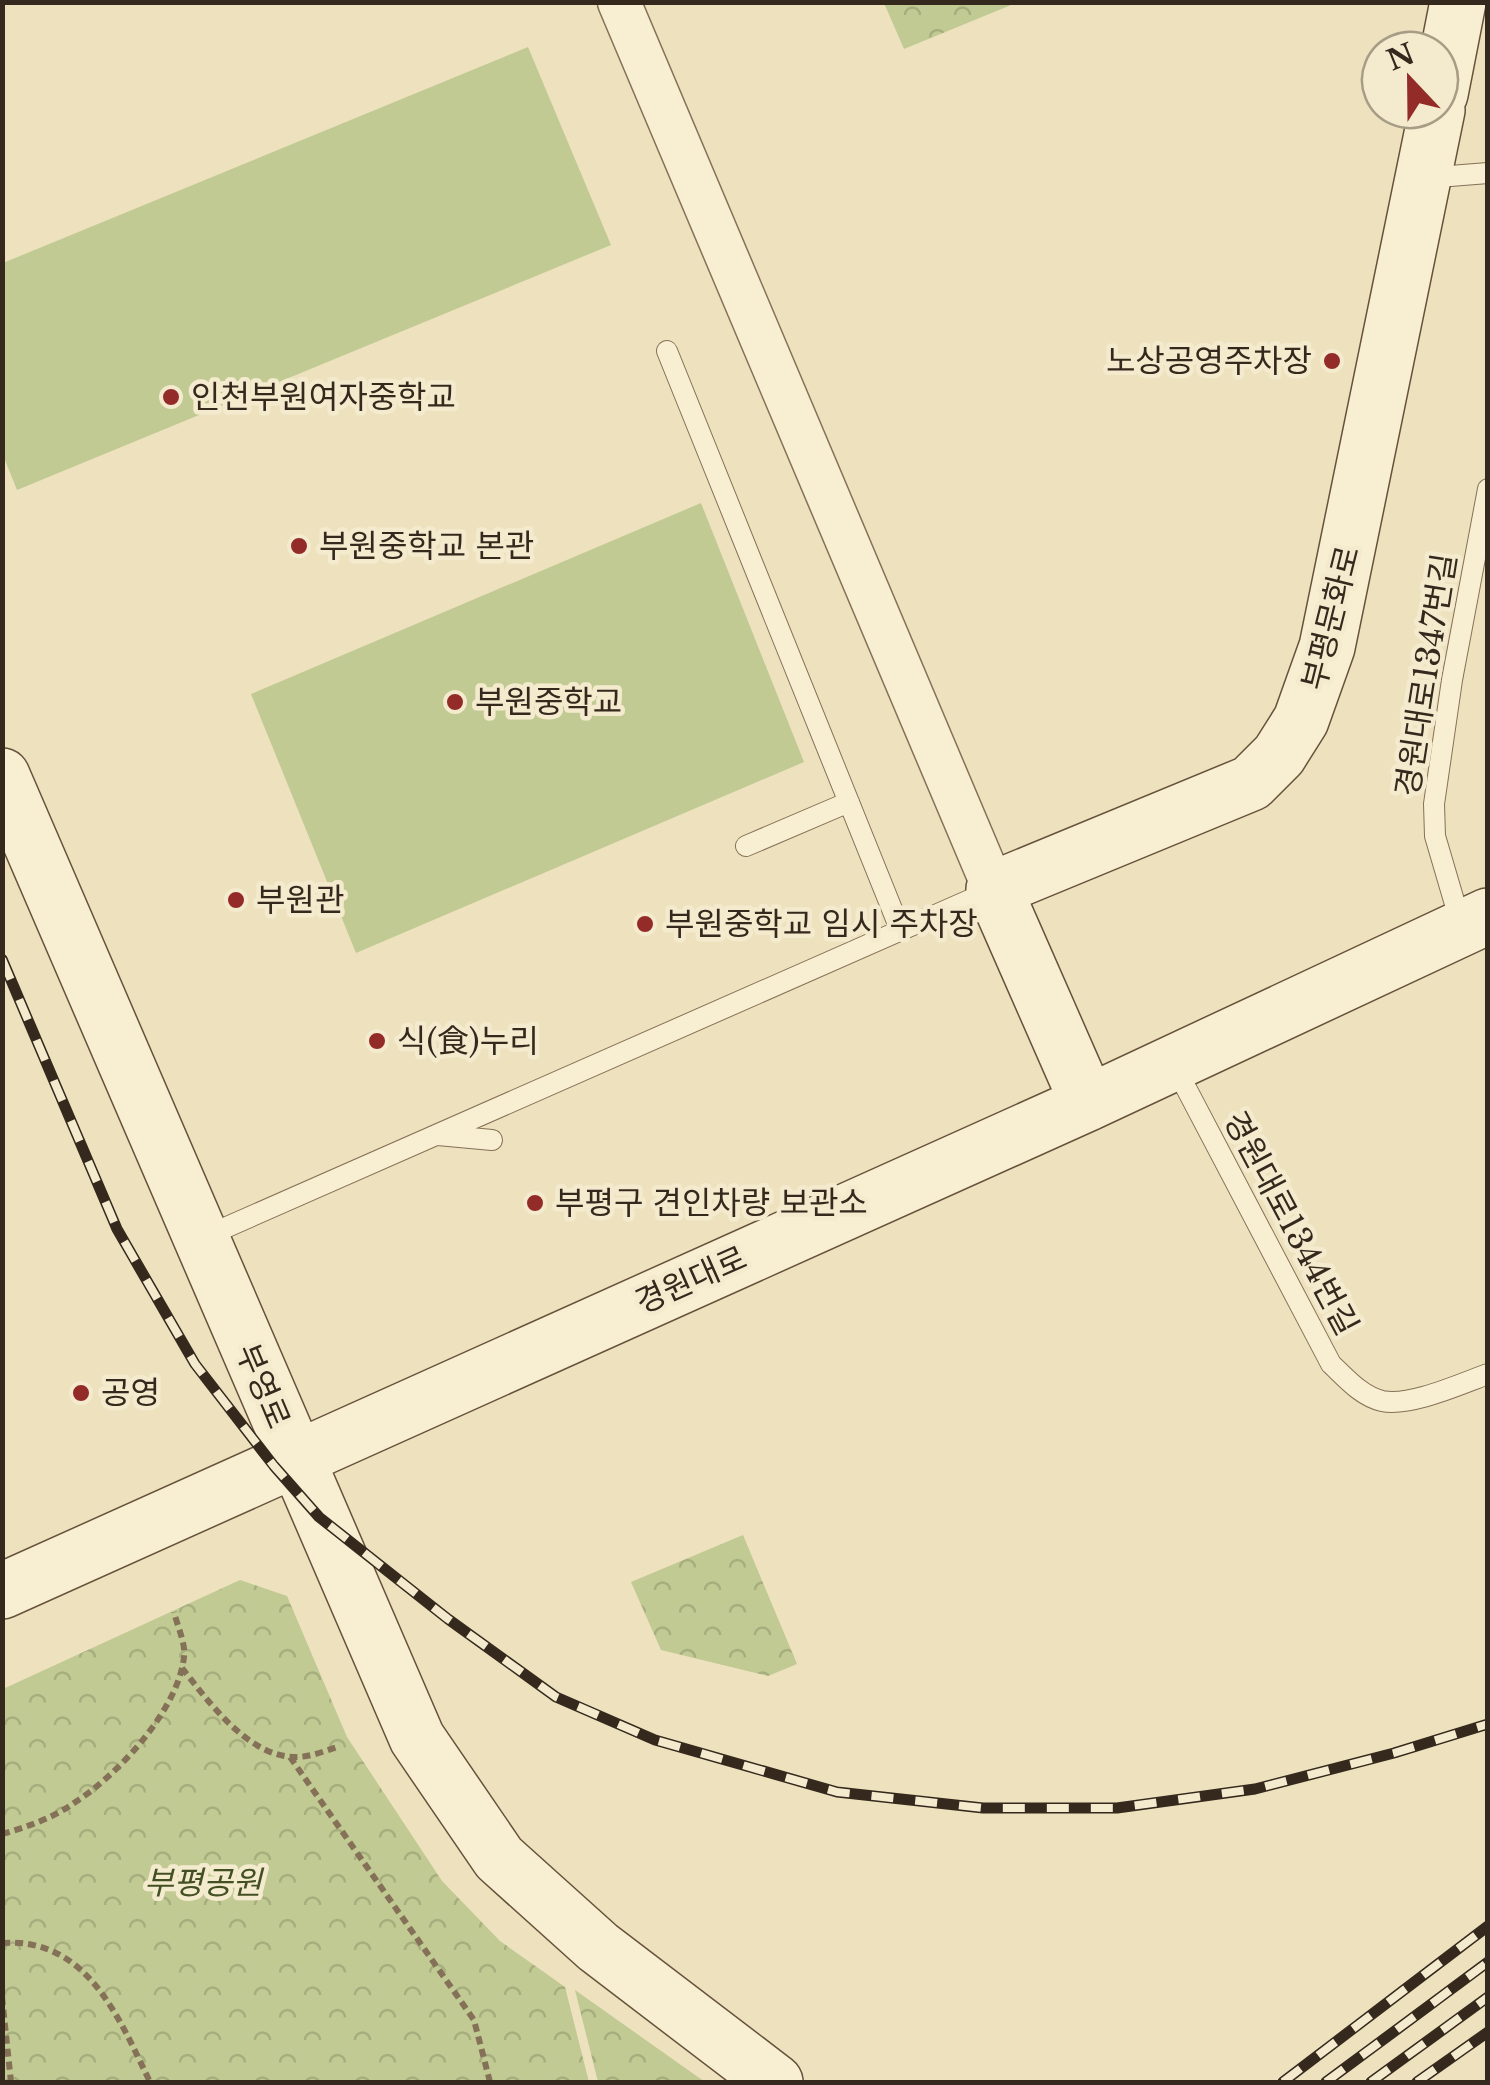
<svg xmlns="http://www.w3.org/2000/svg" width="1490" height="2085" viewBox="0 0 1490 2085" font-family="'Libre Baskerville','Noto Sans KR',serif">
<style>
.forest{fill:url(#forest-crowns)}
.pitch{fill:#c1ca93}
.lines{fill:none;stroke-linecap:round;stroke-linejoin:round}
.lane-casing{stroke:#857157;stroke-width:22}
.street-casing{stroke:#857157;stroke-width:45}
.secondary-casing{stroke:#66523b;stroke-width:58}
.path{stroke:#857157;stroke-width:6;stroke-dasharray:8 5;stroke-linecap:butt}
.lane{stroke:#f8eed1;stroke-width:20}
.street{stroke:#f8eed1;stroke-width:42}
.secondary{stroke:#f8eed1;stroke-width:55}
.rail-casing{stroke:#34291c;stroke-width:11}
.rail{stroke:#f4ebce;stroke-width:8;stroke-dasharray:22;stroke-linecap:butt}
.poi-dot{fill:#932c28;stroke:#f4ebce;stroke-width:4}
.labels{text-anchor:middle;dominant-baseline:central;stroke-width:9;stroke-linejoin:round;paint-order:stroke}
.poi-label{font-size:32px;fill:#34291c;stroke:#f4ebce;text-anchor:start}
.street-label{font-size:32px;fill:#34291c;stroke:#f4ebce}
.park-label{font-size:32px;font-style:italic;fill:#435023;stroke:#f4ebce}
</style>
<defs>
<pattern id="forest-crowns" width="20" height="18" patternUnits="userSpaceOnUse" patternTransform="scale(2.5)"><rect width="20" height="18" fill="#c1ca93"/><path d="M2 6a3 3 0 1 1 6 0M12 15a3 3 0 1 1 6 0" fill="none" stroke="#a6ae7e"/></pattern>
</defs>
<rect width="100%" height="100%" fill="#ede1be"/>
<path class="forest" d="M 884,3 L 1016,3 L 904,49 Z
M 743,1535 L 797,1664 L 768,1676 L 661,1650 L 631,1582 Z
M 240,1580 L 287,1596 L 347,1737 L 442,1881 L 500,1941 L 565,1987 L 589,2082 L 3,2082 L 3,1689 Z
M 575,1990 L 705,2082 L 598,2082 Z"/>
<path class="pitch" d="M 528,47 L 611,245 L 17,490 L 3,455 L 3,263 Z
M 701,503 L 804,762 L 356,953 L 251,694 Z"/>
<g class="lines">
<defs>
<path id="lane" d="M 1425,178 L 1488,173
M 667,351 L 900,929
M 746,846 L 849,802
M 1462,928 L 1435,836 L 1434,804 L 1452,680 L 1488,489
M 1174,1065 L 1331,1364 C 1346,1378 1361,1396 1382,1401 C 1410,1407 1460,1384 1488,1374
M 438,1135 L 492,1140
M 202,1238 L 990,891"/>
<path id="street" d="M 619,2 L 994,889"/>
<path id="secondary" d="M 1440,94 L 1458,2
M 2,776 L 417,1738 L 499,1858 L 598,1947 L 775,2082
M 1088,1103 L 994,889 L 1251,783 L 1279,755 L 1301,720 L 1327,647 L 1437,110
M 2,1591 L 1088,1103 L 1488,916"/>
</defs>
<use href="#lane" class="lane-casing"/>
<use href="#street" class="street-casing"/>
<use href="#secondary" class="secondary-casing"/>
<path class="path" d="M 182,1668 C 208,1701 246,1754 292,1757 C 308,1758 325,1751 340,1746
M 290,1757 L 474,2020 L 490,2082
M 2,1834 C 27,1827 53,1818 74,1803 C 118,1775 178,1710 184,1657 C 186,1644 177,1625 174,1612
M 2,1943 C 87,1937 119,2018 150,2082
M 2,1997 L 11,2082"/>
<use href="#lane" class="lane"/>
<use href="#street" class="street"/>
<use href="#secondary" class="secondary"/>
<defs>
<path id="rail" d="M 2,959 L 117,1229 L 195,1364 L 274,1466 L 319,1517 L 448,1619 L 556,1697 L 655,1740 L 837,1792 L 983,1808 L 1117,1808 L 1255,1789 L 1394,1753 L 1488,1724
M 1283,2082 L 1488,1926
M 1326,2082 L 1488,1962
M 1371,2082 L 1488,1997
M 1417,2082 L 1488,2032"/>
</defs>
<use href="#rail" class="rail-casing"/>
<use href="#rail" class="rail"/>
</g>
<g class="poi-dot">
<circle cx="1332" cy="361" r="10"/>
<circle cx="171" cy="397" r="10"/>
<circle cx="299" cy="546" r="10"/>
<circle cx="455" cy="702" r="10"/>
<circle cx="236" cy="900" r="10"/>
<circle cx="645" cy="924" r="10"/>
<circle cx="377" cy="1041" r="10"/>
<circle cx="535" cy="1203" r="10"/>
<circle cx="81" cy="1393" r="10"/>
</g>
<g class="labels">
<g class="poi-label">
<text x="1312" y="361" text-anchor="end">노상공영주차장</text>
<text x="191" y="397">인천부원여자중학교</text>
<text x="319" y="546">부원중학교 본관</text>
<text x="475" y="702">부원중학교</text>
<text x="256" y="900">부원관</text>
<text x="665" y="924">부원중학교 임시 주차장</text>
<text x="397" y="1041">식(食)누리</text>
<text x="555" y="1203">부평구 견인차량 보관소</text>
<text x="101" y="1393">공영</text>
</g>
<g class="street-label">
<text transform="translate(1331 618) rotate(-76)">부평문화로</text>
<text transform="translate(1426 675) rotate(-81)">경원대로1347번길</text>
<text transform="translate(1291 1223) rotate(62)">경원대로1344번길</text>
<text transform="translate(691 1280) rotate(-24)">경원대로</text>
<text transform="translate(263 1386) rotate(67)">부영로</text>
</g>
<g class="park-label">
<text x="203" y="1883">부평공원</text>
</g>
</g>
<rect width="1490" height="2085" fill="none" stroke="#34291c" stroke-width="10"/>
<g transform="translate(1410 80) rotate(338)"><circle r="48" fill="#f4ebce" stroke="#a79d87" stroke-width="2.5"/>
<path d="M0-8L18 38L0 25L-18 38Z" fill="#932c28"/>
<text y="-15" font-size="28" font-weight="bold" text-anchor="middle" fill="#34291c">N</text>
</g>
</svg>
